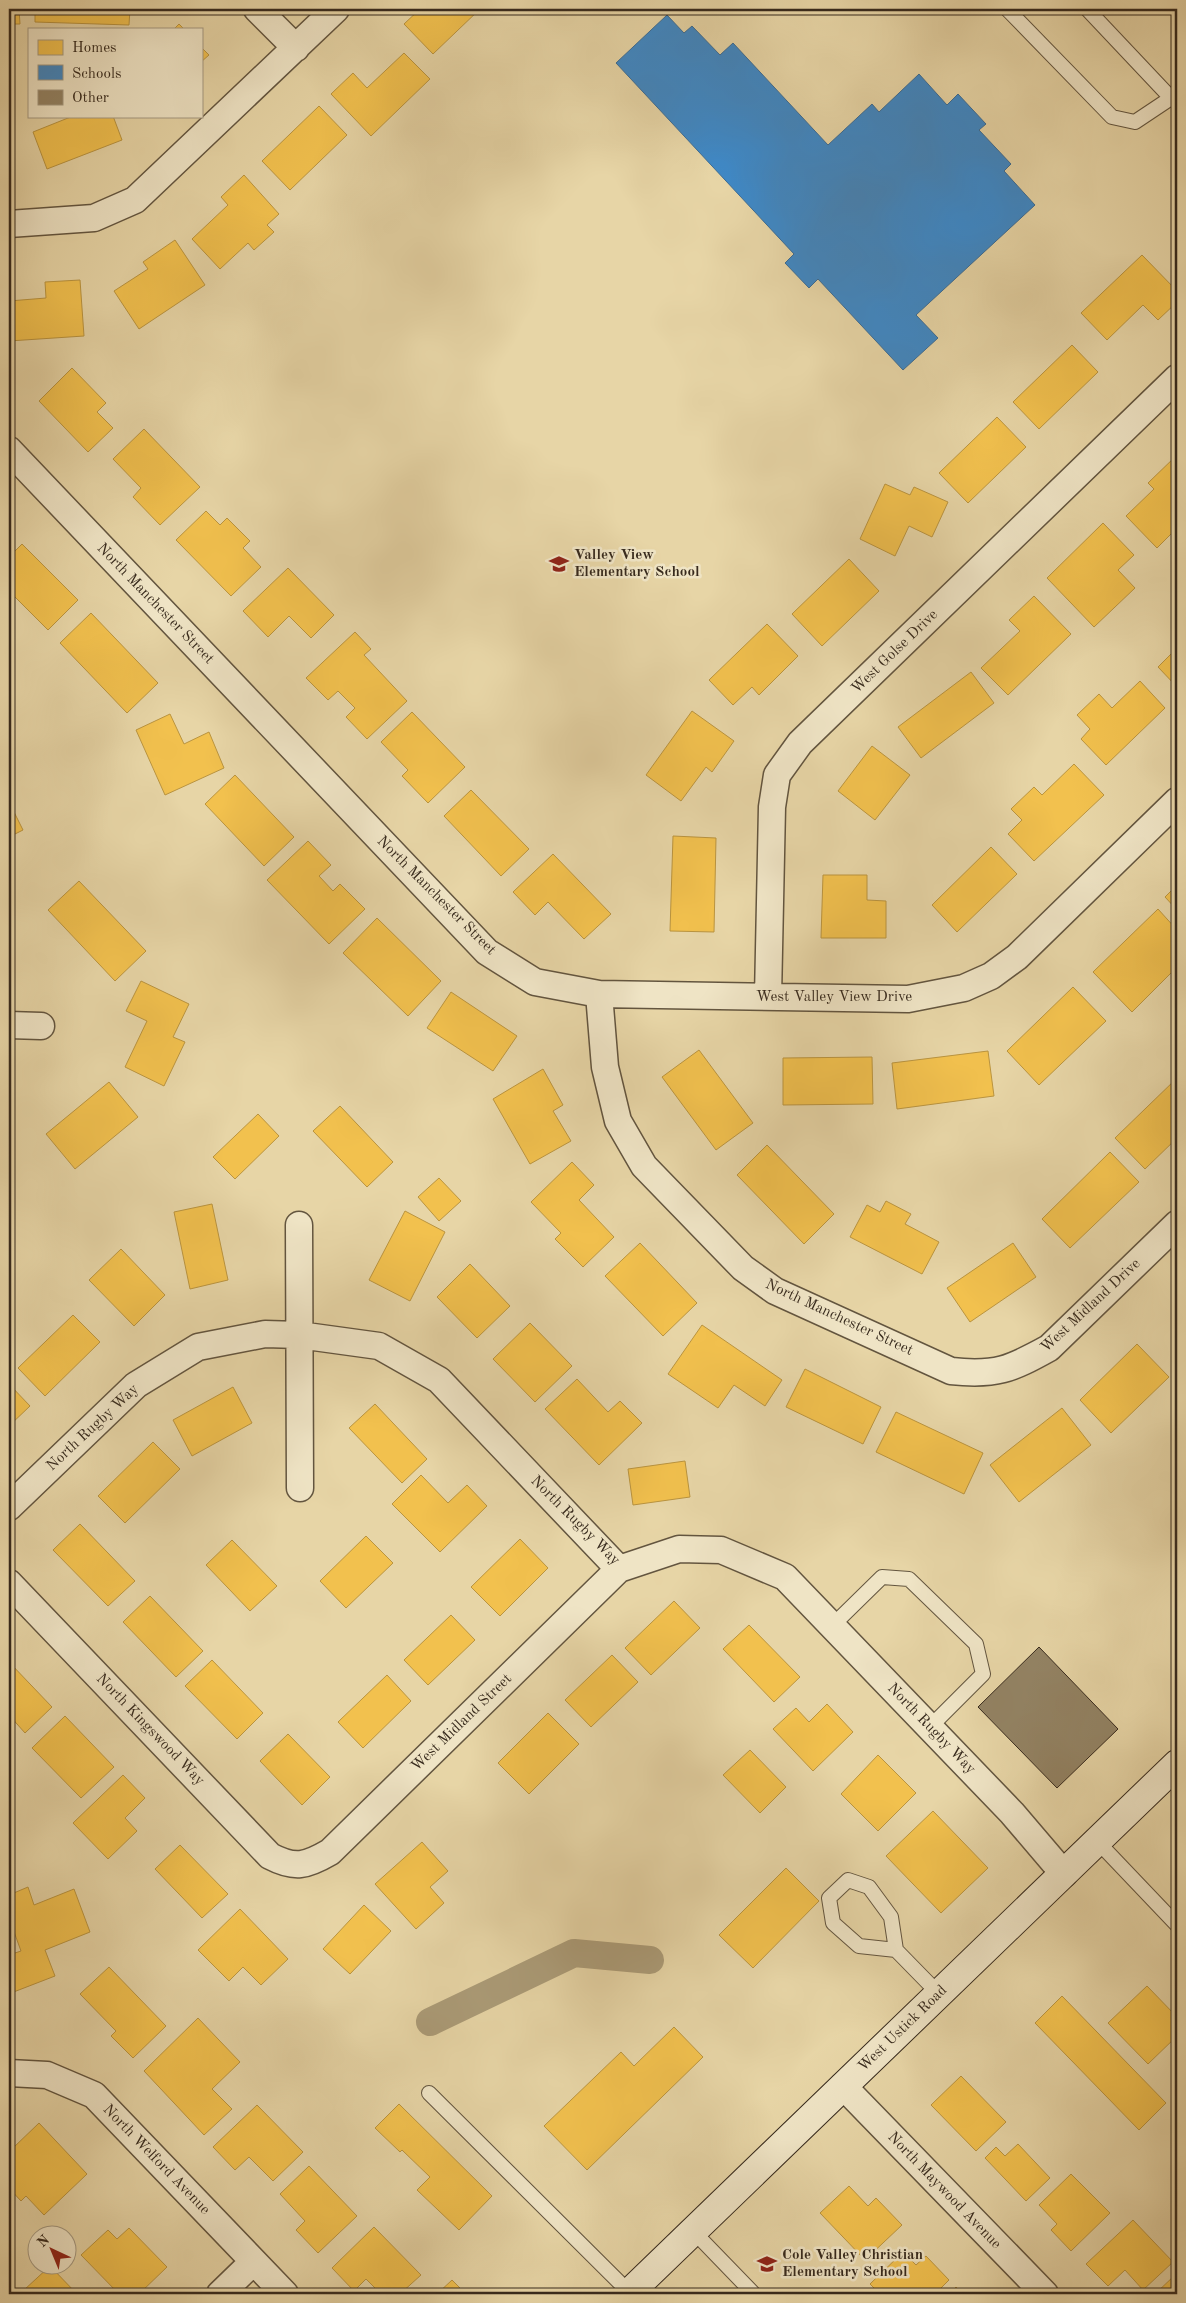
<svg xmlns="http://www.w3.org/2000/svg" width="1186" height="2303" viewBox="0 0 1186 2303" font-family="'Old Standard TT',serif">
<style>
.homes{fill:#f2c14e;stroke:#ba943f}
.schools{fill:#3f88c5;stroke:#3d6c93}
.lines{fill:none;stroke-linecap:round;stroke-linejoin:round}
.canal{stroke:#ab9b77;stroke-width:28}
.building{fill:#938364;stroke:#372a1d}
.service-casing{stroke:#63553f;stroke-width:16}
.minor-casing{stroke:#63553f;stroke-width:29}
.secondary-casing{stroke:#372a1d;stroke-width:30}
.service{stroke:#efe4c5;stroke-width:14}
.minor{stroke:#efe4c5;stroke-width:26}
.secondary{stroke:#efe4c5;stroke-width:28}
.labels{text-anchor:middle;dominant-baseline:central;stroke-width:5;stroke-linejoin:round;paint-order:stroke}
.poi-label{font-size:15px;font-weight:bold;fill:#372a1d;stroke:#efe4c5;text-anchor:start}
.street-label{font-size:15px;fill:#372a1d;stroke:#efe4c5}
</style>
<rect width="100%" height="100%" fill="#e7d5a6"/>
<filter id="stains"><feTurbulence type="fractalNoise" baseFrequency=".004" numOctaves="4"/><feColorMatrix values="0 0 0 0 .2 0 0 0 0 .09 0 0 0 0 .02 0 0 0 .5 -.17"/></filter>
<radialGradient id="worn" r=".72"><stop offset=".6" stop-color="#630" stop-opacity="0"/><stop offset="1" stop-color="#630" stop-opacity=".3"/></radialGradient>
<path class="homes" d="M 9,9 L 19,9 L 20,24 L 9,24 Z
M 35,9 L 130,9 L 129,25 L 35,22 Z
M 420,9 L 480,9 L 433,54 L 404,24 Z
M 179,24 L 184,29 L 174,29 Z
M 201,47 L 209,55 L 201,62 Z
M 404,53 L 430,79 L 371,136 L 331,94 L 353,73 L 367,88 Z
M 319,106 L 347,135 L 290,190 L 262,161 Z
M 9,111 L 13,111 L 12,154 L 9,154 Z
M 73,116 L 113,116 L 122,140 L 47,169 L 33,132 Z
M 244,175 L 279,214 L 267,225 L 274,232 L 254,250 L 248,243 L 220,269 L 192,239 L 228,205 L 221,197 Z
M 175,240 L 205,285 L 139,329 L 114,291 L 148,269 L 143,262 Z
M 1142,255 L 1177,291 L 1177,302 L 1158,320 L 1143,305 L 1107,340 L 1081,313 Z
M 80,280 L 84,336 L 9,341 L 9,301 L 46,298 L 45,282 Z
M 1072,345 L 1098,372 L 1039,429 L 1013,402 Z
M 72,368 L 106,403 L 97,412 L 113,428 L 88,452 L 39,401 Z
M 997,417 L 1026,447 L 968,503 L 939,473 Z
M 144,429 L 200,487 L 160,525 L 133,497 L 141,488 L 113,459 Z
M 1177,455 L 1177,528 L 1157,548 L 1126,516 L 1154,489 L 1148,483 Z
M 885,484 L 910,495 L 914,487 L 948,502 L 932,537 L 909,526 L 895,556 L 860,539 Z
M 206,511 L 220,525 L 227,518 L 250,541 L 243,548 L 261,567 L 231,596 L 176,540 Z
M 1103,523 L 1134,555 L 1118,570 L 1135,588 L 1094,627 L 1047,578 Z
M 22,544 L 78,600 L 48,630 L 9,591 L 9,557 Z
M 849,559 L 879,591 L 822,646 L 792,614 Z
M 288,568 L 334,615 L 311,638 L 289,616 L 268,637 L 243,611 Z
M 1034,596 L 1071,634 L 1008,695 L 981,668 L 1020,631 L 1009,620 Z
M 91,613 L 158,683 L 127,713 L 60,643 Z
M 767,624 L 798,656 L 759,695 L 752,687 L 733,705 L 709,680 Z
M 355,632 L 371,649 L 364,655 L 407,701 L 367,739 L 346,717 L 355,708 L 338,691 L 328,700 L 306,678 Z
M 1177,648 L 1177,687 L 1158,667 Z
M 971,672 L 994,703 L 921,758 L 898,727 Z
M 1140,681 L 1165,708 L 1106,765 L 1081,739 L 1090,729 L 1077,715 L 1099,694 L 1112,708 Z
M 692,711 L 734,741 L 712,772 L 706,767 L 681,801 L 646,775 Z
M 412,712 L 465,767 L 428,803 L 402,776 L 408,770 L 381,742 Z
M 170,714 L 184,744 L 209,732 L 224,768 L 165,795 L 136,730 Z
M 872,746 L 910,775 L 875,820 L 838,791 Z
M 1074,764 L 1104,795 L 1034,861 L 1008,834 L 1022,820 L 1011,809 L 1034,787 L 1042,795 Z
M 235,775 L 294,837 L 264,866 L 205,804 Z
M 471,790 L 529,849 L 501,876 L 444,816 Z
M 9,802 L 23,830 L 9,837 Z
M 673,836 L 716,838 L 714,932 L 670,931 Z
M 308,841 L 331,865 L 319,876 L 333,891 L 340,884 L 365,909 L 329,944 L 267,880 Z
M 991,847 L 1017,874 L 957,932 L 932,905 Z
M 553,854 L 611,914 L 584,939 L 548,902 L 535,915 L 513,892 Z
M 823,875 L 867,875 L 867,900 L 886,901 L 886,938 L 821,938 Z
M 79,881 L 146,951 L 115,981 L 48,910 Z
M 1177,885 L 1177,910 L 1165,897 Z
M 1158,909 L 1177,930 L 1177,943 L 1172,949 L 1177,955 L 1177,967 L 1132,1012 L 1093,972 Z
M 377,918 L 441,981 L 408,1016 L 343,953 Z
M 141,981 L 189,1004 L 173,1037 L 185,1042 L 164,1086 L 125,1067 L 147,1021 L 126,1011 Z
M 1073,987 L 1106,1021 L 1039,1085 L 1007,1051 Z
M 451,992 L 517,1036 L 493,1071 L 427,1028 Z
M 699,1050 L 753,1123 L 716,1150 L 662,1077 Z
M 988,1051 L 994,1096 L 897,1109 L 892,1063 Z
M 872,1057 L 873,1104 L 783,1105 L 783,1058 Z
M 543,1069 L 563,1105 L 553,1111 L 571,1141 L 530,1164 L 493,1099 Z
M 1177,1078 L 1177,1138 L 1145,1169 L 1115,1138 Z
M 109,1082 L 138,1117 L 75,1169 L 46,1134 Z
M 340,1106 L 393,1162 L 367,1187 L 313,1131 Z
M 258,1114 L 279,1136 L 235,1179 L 213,1157 Z
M 767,1145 L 834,1214 L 804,1244 L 737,1175 Z
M 1110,1152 L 1139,1182 L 1070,1248 L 1042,1219 Z
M 572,1162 L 594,1185 L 579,1200 L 614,1237 L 583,1267 L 555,1239 L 561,1233 L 531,1202 Z
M 439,1178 L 461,1201 L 439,1221 L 418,1197 Z
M 886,1201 L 911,1214 L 905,1224 L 939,1242 L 922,1274 L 850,1237 L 867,1205 L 880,1212 Z
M 212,1204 L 228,1280 L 190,1289 L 174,1212 Z
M 405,1211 L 445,1232 L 410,1301 L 369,1280 Z
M 640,1243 L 697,1303 L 663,1336 L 605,1276 Z
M 1013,1243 L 1036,1277 L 970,1322 L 947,1288 Z
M 121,1249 L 165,1295 L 134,1326 L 89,1280 Z
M 470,1264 L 510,1306 L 477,1338 L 437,1297 Z
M 73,1315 L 100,1342 L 45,1396 L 18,1368 Z
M 530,1323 L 572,1366 L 535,1402 L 493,1359 Z
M 702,1325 L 782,1380 L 765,1406 L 734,1385 L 718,1408 L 668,1374 Z
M 1137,1344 L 1169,1377 L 1111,1433 L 1080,1400 Z
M 805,1369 L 881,1407 L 863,1444 L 786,1407 Z
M 577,1379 L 608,1412 L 620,1401 L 642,1423 L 599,1465 L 545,1409 Z
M 9,1384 L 30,1406 L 9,1426 Z
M 233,1387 L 252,1423 L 192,1456 L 173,1420 Z
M 375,1404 L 427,1459 L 402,1483 L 349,1428 Z
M 1062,1408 L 1091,1445 L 1019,1502 L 990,1465 Z
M 896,1412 L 983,1453 L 964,1494 L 876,1452 Z
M 153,1442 L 180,1469 L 125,1523 L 98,1496 Z
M 685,1461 L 690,1497 L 633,1505 L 628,1469 Z
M 421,1475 L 448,1503 L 467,1485 L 487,1506 L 440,1552 L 392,1504 Z
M 80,1524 L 135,1581 L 108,1606 L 53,1550 Z
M 366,1536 L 393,1563 L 346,1608 L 320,1581 Z
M 520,1539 L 548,1568 L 500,1616 L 471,1587 Z
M 232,1540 L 277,1586 L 250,1611 L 206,1565 Z
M 150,1596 L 203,1651 L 176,1677 L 123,1622 Z
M 674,1601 L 700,1628 L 651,1675 L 625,1648 Z
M 451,1615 L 475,1640 L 428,1685 L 404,1660 Z
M 749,1625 L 800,1677 L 774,1702 L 723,1649 Z
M 612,1655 L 638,1682 L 591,1727 L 565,1700 Z
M 212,1660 L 263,1713 L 237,1739 L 185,1686 Z
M 9,1662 L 52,1707 L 25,1733 L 9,1715 Z
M 387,1675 L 411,1701 L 363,1748 L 338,1722 Z
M 827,1704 L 853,1732 L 813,1771 L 773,1729 L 796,1708 L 809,1722 Z
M 548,1713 L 579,1744 L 529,1794 L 498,1763 Z
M 65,1716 L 114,1767 L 81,1798 L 32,1748 Z
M 288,1734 L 330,1777 L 302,1805 L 260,1761 Z
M 750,1750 L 786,1787 L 760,1813 L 723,1775 Z
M 878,1755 L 916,1793 L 878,1831 L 841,1794 Z
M 123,1775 L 145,1798 L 125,1818 L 137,1831 L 108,1859 L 73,1823 Z
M 933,1811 L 988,1868 L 941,1913 L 886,1856 Z
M 422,1842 L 448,1871 L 430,1887 L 444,1903 L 416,1929 L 375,1884 Z
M 180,1845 L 228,1894 L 202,1918 L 155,1869 Z
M 786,1868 L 819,1901 L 753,1968 L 719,1935 Z
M 28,1887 L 34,1905 L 74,1889 L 90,1932 L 45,1950 L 55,1976 L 11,1993 L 9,1955 L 21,1951 L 9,1918 L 9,1895 Z
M 364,1905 L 391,1931 L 350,1974 L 323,1949 Z
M 240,1909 L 288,1959 L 261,1985 L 243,1967 L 229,1981 L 198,1950 Z
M 109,1967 L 166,2026 L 133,2058 L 111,2036 L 116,2031 L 80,1994 Z
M 1147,1986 L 1177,2017 L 1177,2036 L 1148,2064 L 1108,2023 Z
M 1062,1996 L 1166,2103 L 1139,2130 L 1035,2023 Z
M 198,2018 L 240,2062 L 212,2089 L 232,2109 L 204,2135 L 144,2071 Z
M 674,2027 L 703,2057 L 587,2170 L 544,2126 L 621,2052 L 634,2066 Z
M 961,2076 L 1006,2122 L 976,2151 L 931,2105 Z
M 399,2104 L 492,2196 L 459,2230 L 417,2190 L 430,2177 L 402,2150 L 400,2152 L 375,2128 Z
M 257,2105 L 303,2152 L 273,2181 L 249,2157 L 235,2170 L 213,2147 Z
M 39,2123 L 87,2174 L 44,2215 L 26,2196 L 21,2201 L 9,2188 L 9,2143 L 13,2148 Z
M 1018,2144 L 1050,2178 L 1026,2201 L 985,2158 L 996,2147 L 1005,2156 Z
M 309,2166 L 357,2216 L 318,2253 L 296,2230 L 305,2221 L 280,2194 Z
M 1071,2174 L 1110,2213 L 1071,2251 L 1051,2230 L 1057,2224 L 1039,2205 Z
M 849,2186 L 868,2206 L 876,2198 L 902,2225 L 865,2260 L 820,2213 Z
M 1133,2220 L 1173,2262 L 1143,2290 L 1125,2270 L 1108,2286 L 1086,2264 Z
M 374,2227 L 421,2275 L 400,2294 L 381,2294 L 366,2279 L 354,2291 L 332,2268 Z
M 129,2228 L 167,2267 L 139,2294 L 119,2294 L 81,2255 L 108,2230 L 117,2239 Z
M 903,2252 L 916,2265 L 926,2256 L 949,2280 L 935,2294 L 880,2294 L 870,2284 Z
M 50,2266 L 77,2294 L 28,2294 L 24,2290 Z
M 1175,2275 L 1177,2277 L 1177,2294 L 1155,2294 Z
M 452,2280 L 466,2294 L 437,2294 Z
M 956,2287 L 963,2294 L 949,2294 Z"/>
<path class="schools" d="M 667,15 L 684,33 L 692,26 L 720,55 L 733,43 L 828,145 L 872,104 L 879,112 L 919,74 L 947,105 L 958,94 L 986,124 L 979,130 L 1011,164 L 1004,171 L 1035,205 L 916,315 L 938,338 L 903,370 L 818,279 L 809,288 L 785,263 L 794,254 L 616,63 Z"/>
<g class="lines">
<path class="canal" d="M 430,2022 L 574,1953 L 650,1960"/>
</g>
<path class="building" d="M 1039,1647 L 1118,1729 L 1057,1788 L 978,1707 Z"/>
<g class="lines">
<defs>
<path id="service" d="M 1007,9 L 1112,117 L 1135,122 L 1171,98
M 1087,9 L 1171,98 L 1177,93
M 832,1626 L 882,1577 L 909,1579 L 976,1644 L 983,1674 L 930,1727
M 1097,1841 L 1177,1925
M 896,1950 L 859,1946 L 833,1923 L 829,1898 L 848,1880 L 869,1887 L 891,1917 L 896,1950 L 939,1994
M 429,2093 L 630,2293
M 694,2232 L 754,2294"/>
<path id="minor" d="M 257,9 L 296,48
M 9,224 L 94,218 L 135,200 L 336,9
M 9,450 L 487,952 L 535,982 L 599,994 L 605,1067 L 618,1121 L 644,1166 L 743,1268 L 775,1291 L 951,1371 C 996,1376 1011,1369 1049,1348 L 1177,1224
M 599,994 L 908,999 L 964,988 L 991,976 L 1017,957 L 1177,801
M 768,997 L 772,807 L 777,775 L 800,743 L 1177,378
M 9,1025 L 41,1026
M 299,1225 L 300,1488
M 9,1507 L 136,1385 L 198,1347 L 265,1334 L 299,1335 L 379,1346 L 439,1380 L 619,1569 L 679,1549 L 721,1550 L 785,1577 L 1012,1813 L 1064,1874
M 9,1583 L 270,1856 C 295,1869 306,1866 330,1852 L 619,1569
M 9,2073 L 47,2075 L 94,2095 L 285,2294
M 843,2086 L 1045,2294
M 220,2294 L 253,2262"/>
<path id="secondary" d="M 628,2294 L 1177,1764"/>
</defs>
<use href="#service" class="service-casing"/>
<use href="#minor" class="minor-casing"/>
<use href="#secondary" class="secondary-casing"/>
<use href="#service" class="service"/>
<use href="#minor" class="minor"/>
<use href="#secondary" class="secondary"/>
</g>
<defs>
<symbol id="school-bare" viewBox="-9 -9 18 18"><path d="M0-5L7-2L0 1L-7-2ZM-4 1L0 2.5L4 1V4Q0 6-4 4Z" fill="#8f2418" stroke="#efe4c5" stroke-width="2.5" paint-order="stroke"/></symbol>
</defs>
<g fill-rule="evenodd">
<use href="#school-bare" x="545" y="550" width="28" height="28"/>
<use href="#school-bare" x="753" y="2250" width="28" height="28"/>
</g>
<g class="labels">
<g class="poi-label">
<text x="574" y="555">Valley View<tspan x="574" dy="17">Elementary School</tspan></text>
<text x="782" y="2255">Cole Valley Christian<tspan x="782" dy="17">Elementary School</tspan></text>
</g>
<g class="street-label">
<text transform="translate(155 604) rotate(46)">North Manchester Street</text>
<text transform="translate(895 652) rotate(-44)">West Golse Drive</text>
<text transform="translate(436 896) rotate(45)">North Manchester Street</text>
<text x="834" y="997">West Valley View Drive</text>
<text transform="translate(1091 1306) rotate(-43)">West Midland Drive</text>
<text transform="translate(839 1318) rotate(25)">North Manchester Street</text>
<text transform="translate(93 1428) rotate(-43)">North Rugby Way</text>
<text transform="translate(575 1521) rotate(45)">North Rugby Way</text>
<text transform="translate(462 1723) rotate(-44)">West Midland Street</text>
<text transform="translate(931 1729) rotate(46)">North Rugby Way</text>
<text transform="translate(150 1730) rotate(46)">North Kingswood Way</text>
<text transform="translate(903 2029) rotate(-44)">West Ustick Road</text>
<text transform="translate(156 2160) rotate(46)">North Welford Avenue</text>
<text transform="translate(944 2191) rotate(46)">North Maywood Avenue</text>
</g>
</g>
<rect width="1186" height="2303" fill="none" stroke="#e7d5a6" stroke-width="30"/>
<rect x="10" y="10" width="1166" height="2283" fill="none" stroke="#372a1d" stroke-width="2.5"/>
<rect x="15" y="15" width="1156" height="2273" fill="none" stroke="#372a1d"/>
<rect x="28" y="28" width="175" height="90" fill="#efe4c5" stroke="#a59a82"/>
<rect x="38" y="40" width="25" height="15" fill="#f2c14e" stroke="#a59a82"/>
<text x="72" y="52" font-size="15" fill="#372a1d">Homes</text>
<rect x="38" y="65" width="25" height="15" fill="#3f88c5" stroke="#a59a82"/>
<text x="72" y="78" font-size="15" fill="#372a1d">Schools</text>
<rect x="38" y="90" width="25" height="15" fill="#938364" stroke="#a59a82"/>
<text x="72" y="102" font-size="15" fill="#372a1d">Other</text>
<g transform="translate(52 2250) rotate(316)"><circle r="24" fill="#efe4c5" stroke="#a59a82"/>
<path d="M0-4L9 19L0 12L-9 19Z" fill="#8f2418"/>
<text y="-8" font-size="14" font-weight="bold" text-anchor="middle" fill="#372a1d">N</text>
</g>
<rect width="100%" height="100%" filter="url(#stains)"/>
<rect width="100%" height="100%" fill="url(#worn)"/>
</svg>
